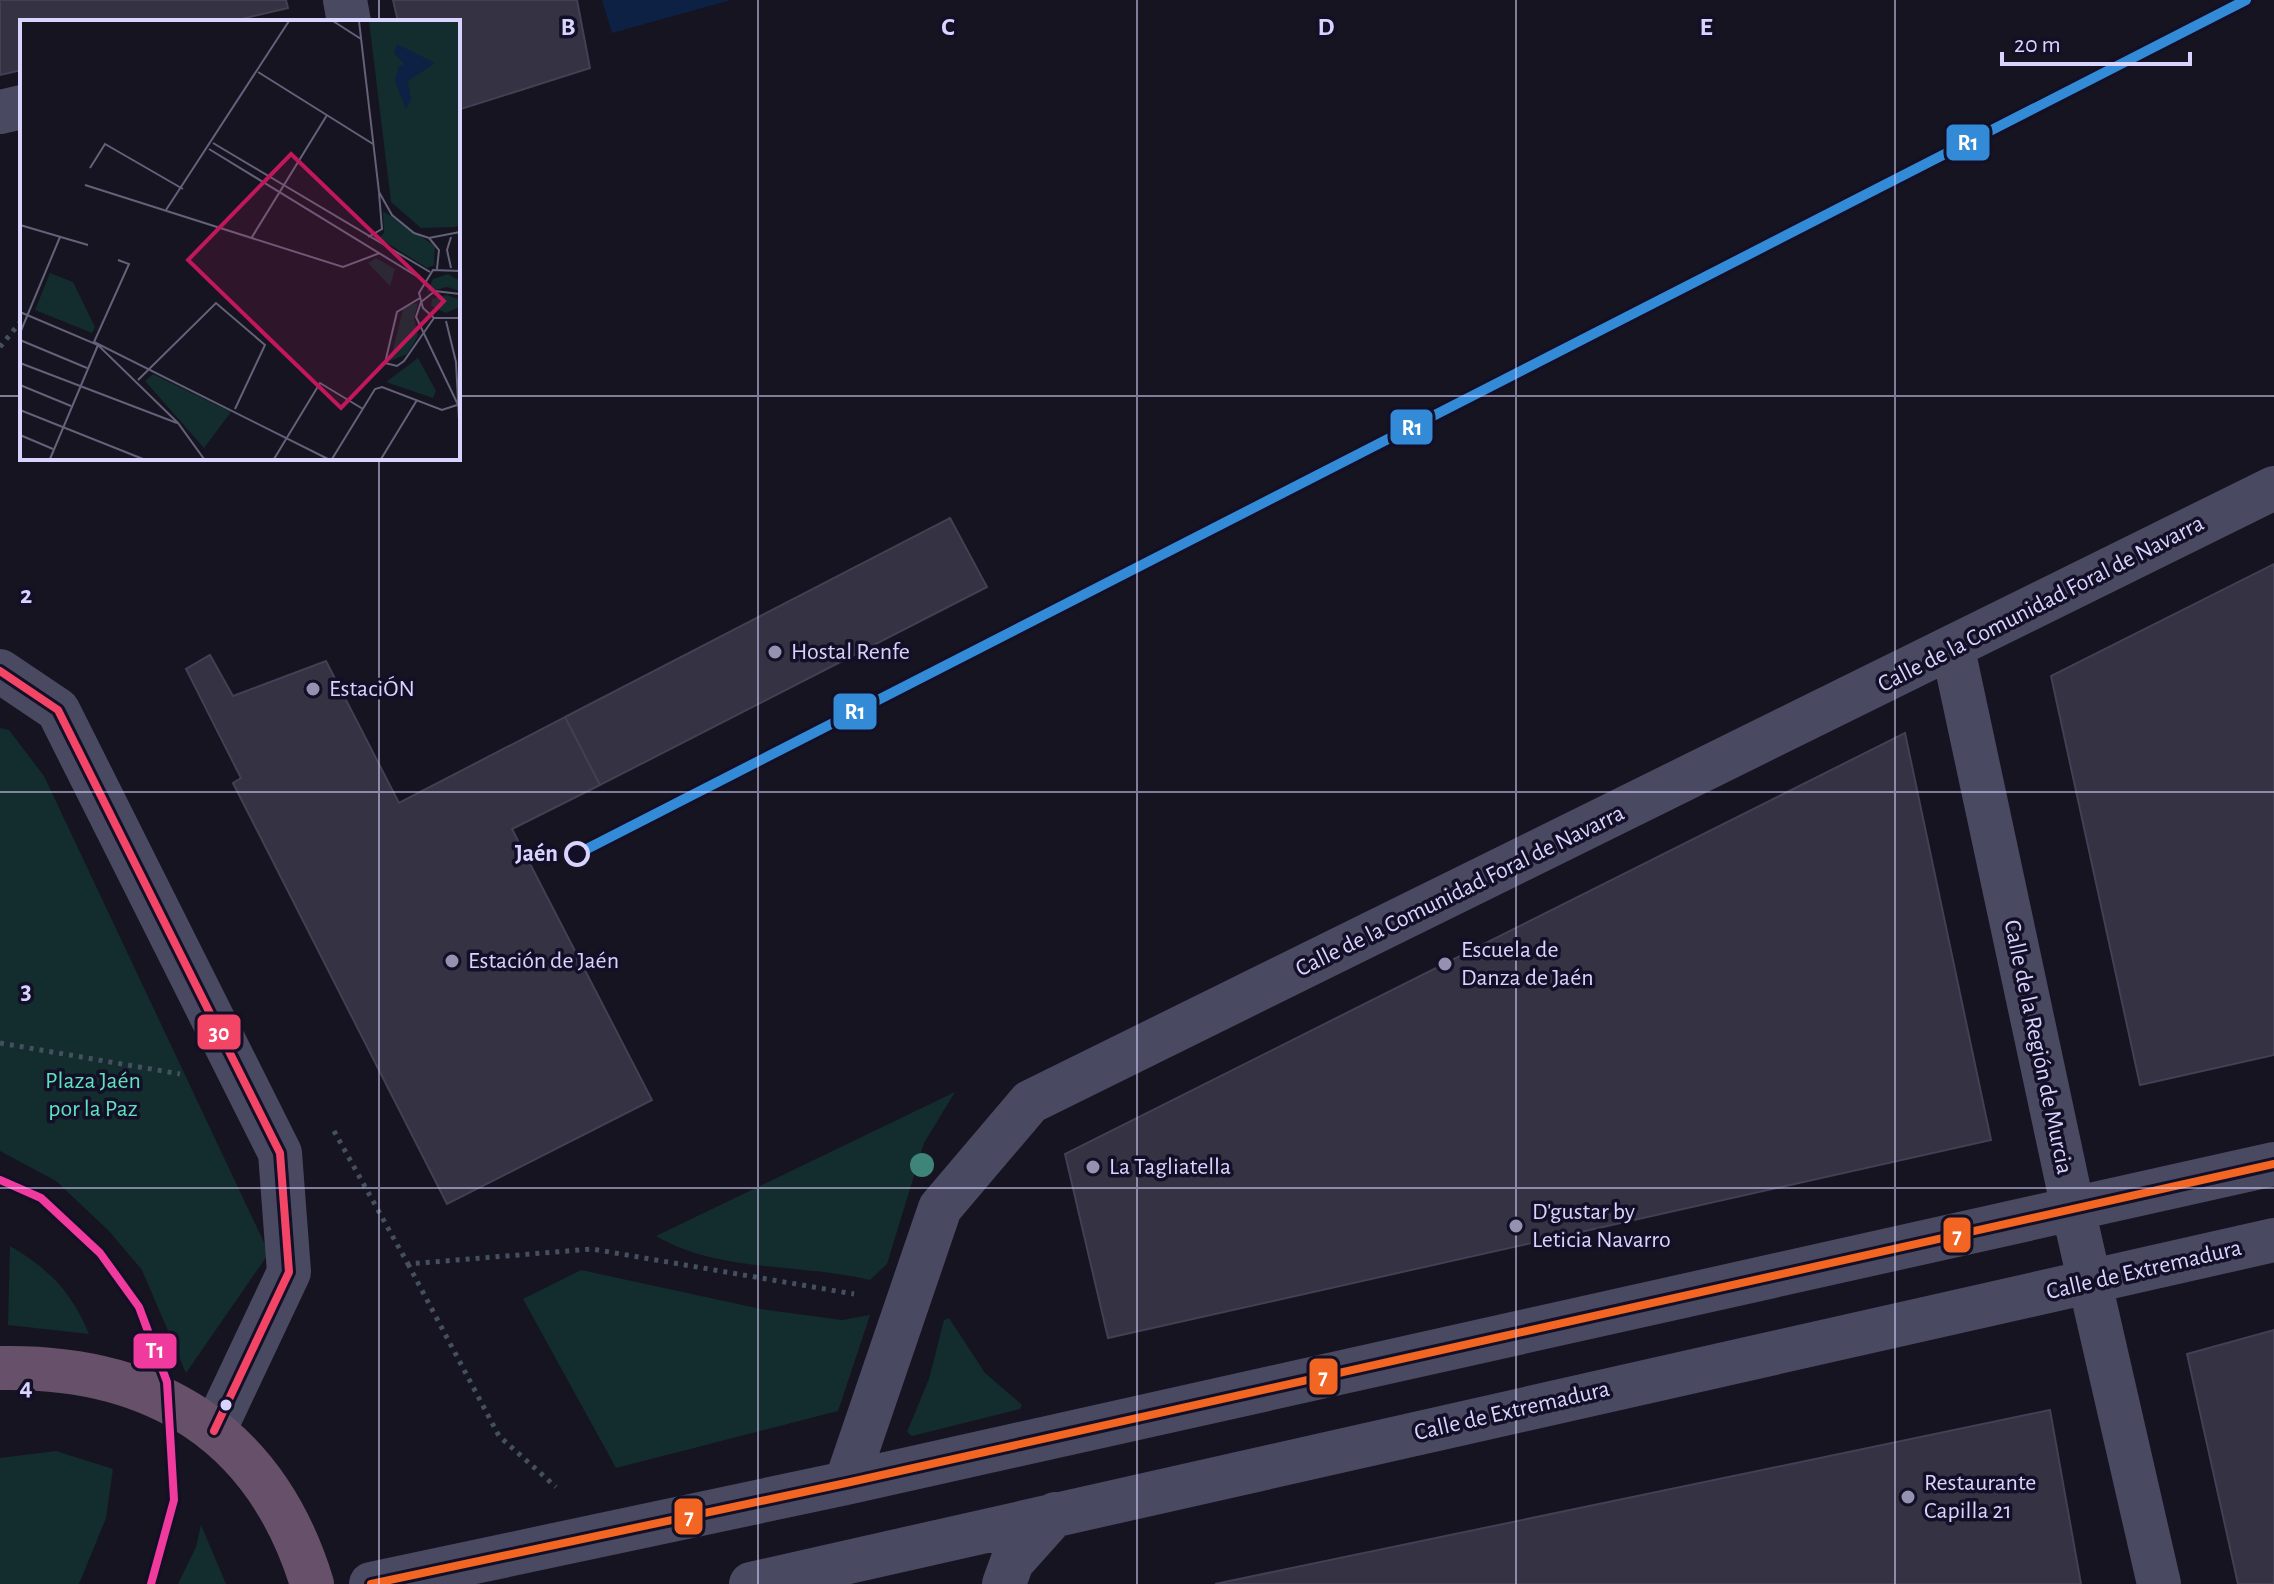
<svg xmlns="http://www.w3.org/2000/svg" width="2274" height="1584" viewBox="0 0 2274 1584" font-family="'Alegreya Sans',sans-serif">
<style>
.green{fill:#132c2d}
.water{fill:#0d2144}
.building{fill:#343243;stroke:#433f54;stroke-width:2}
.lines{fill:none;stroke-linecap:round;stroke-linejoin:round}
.path{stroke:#44505f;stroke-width:5;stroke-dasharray:4 6;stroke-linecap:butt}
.street{stroke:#4a4962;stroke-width:44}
.highway{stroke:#67516a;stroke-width:44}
.bus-1-casing{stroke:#130f26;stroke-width:14}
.bus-2-casing{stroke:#130f26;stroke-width:14}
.bus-1{stroke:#f34667;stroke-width:8}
.bus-2{stroke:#f26522;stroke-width:8}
.rail-1-casing{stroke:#130f26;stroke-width:16}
.rail-1{stroke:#338bd7;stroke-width:10}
.tram-1-casing{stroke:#130f26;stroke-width:14}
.tram-1{stroke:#f13a9d;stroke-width:8}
.tree{fill:#3e8478}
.grid{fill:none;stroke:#d9d4ff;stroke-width:2;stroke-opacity:0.55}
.poi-dot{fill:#9591b1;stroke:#130f26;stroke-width:3}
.stop-dot{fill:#130f26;stroke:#d9d4ff;stroke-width:4}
.bus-dot{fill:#d9d4ff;stroke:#130f26;stroke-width:3}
.labels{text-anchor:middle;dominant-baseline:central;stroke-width:7;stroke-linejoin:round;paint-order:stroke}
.street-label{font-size:24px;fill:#d9d4ff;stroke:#130f26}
.poi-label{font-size:24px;fill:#d9d4ff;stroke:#130f26;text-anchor:start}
.stop-label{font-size:24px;font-weight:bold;fill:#d9d4ff;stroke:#130f26;text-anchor:end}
.park-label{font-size:24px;fill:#5fe0c0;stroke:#130f26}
.inset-road{fill:none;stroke:#64617a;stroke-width:2}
.view{fill:#c2185b;fill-opacity:0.15;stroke:#c2185b;stroke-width:4}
.inset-edge{fill:none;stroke:#d9d4ff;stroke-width:4}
.grid-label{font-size:26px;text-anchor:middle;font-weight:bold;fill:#d9d4ff;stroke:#130f26;stroke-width:7;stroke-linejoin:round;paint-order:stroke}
.line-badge{stroke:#130f26;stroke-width:3}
.badge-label{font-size:22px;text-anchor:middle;font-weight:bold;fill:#fff}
</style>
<rect width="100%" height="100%" fill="#161421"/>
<path class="green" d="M 0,728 L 9,730 L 44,776 L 269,1253 L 186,1373 L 142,1270 L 109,1231 L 56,1181 L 0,1151 Z
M 955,1092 L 924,1143 L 887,1264 L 870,1280 C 800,1263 719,1273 656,1236 Z
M 10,1246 C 48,1268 72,1292 89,1334 L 8,1325 Z
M 581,1270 L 761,1309 L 842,1320 L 870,1315 L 838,1411 L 616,1468 L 523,1299 Z
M 949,1318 L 985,1373 L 1022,1405 L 1020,1409 L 912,1436 L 907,1432 L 929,1379 L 944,1320 Z
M 56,1451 L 113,1469 L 106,1518 L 79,1584 L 0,1584 L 0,1458 Z
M 201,1525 L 226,1584 L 178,1584 L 196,1547 Z"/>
<path class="water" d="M 602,0 L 731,0 L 612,33 Z"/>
<path class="building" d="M 0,0 L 286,0 L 288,8 L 229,22 L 22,22 L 22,70 L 0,75 Z
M 393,0 L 577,0 L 590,68 L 458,110 L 458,22 L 398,22 Z
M 950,518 L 987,587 L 600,785 L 565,717 Z
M 2274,564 L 2274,1055 L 2140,1085 L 2051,676 Z
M 210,655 L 233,696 L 326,661 L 399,803 L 565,717 L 600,785 L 512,829 L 652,1100 L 447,1204 L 233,783 L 241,778 L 186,669 Z
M 1905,733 L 1991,1140 L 1108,1338 L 1065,1154 Z
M 2274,1330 L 2274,1584 L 2238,1584 L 2187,1354 Z
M 2050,1410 L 2081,1584 L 1215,1584 L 1863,1449 Z"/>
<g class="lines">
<path class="path" d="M 0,347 L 22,320
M 0,1043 L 180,1074
M 334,1131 L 408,1264 L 592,1249 L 854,1294
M 408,1264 L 499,1436 L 556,1487"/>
<path class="street" d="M 345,0 L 349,22
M 0,112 L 22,107
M 1953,649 L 2073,1209 L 2159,1584
M 0,671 L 58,710 L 280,1153 L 289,1272 L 214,1431
M 846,1483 L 940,1208 L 1030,1102 L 2274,488
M 371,1584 L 846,1483 L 2274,1164
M 751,1584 L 2274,1240
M 1004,1584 L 1012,1562 L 1055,1514"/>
<path class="highway" d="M 0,1368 C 154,1365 266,1433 312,1584"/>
<defs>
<path id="bus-1" d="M 0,671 L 58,710 L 280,1153 L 289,1272 L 214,1431"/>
<path id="bus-2" d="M 371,1584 L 846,1483 L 2274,1164"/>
</defs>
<use href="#bus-1" class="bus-1-casing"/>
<use href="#bus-2" class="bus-2-casing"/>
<use href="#bus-1" class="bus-1"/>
<use href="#bus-2" class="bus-2"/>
<defs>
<path id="rail-1" d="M 577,854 L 2246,0"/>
</defs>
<use href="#rail-1" class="rail-1-casing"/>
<use href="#rail-1" class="rail-1"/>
<defs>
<path id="tram-1" d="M 0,1180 L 41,1198 L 100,1253 L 139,1307 L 167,1382 L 174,1500 L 151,1584"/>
</defs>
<use href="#tram-1" class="tram-1-casing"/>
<use href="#tram-1" class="tram-1"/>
</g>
<circle class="tree" cx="922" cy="1165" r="12"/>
<path class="grid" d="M 379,0 L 379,22M 758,0 L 758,1584M 1137,0 L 1137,1584M 1516,0 L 1516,1584M 1895,0 L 1895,1584M 0,396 L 22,396M 458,396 L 2274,396M 379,458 L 379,1584M 0,792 L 2274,792M 0,1188 L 2274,1188"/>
<g class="poi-dot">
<circle cx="775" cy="652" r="8"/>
<circle cx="313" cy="689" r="8"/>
<circle cx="452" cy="961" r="8"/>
<circle cx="1445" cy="964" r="8"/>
<circle cx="1093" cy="1167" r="8"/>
<circle cx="1516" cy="1226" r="8"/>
<circle cx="1908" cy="1497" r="8"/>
</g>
<circle class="stop-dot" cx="577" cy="854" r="11"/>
<circle class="bus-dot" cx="226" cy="1405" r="7"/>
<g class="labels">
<g class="street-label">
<text transform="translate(2041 604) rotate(-27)">Calle de la Comunidad Foral de Navarra</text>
<text transform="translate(1460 891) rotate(-26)">Calle de la Comunidad Foral de Navarra</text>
<text transform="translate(2038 1047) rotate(78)">Calle de la Región de Murcia</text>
<text transform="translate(2144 1270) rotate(-13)">Calle de Extremadura</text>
<text transform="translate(1512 1411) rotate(-13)">Calle de Extremadura</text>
</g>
<g class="poi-label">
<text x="791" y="652">Hostal Renfe</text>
<text x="329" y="689">EstaciÓN</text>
<text x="1461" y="950">Escuela de<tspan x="1461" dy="28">Danza de Jaén</tspan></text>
<text x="468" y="961">Estación de Jaén</text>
<text x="1109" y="1167">La Tagliatella</text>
<text x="1532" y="1212">D'gustar by<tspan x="1532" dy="28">Leticia Navarro</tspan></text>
<text x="1924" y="1483">Restaurante<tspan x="1924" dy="28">Capilla 21</tspan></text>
</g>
<g class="stop-label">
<text x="558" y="854">Jaén</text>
</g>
<g class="park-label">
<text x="93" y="1081">Plaza Jaén<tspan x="93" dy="28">por la Paz</tspan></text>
</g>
</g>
<g transform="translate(20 20)">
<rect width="440" height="440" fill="#161421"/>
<path d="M 349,1 L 440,1 L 440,205 L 435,207 L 401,208 L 371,182 ZM 363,191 L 415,226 L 414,245 L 407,248 L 359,218 L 364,213 ZM 356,238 L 375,249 L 370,266 L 348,243 ZM 30,253 L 53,262 L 75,307 L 72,313 L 15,290 ZM 428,254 L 440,261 L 440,271 L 427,267 L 407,272 L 413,259 ZM 427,275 L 440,280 L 439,287 L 426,293 L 411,286 L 412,279 ZM 398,283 L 394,298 L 398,316 L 387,334 L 370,341 L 384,286 ZM 398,338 L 416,371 L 413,378 L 366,362 ZM 133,354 L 211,392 L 184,428 L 125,361 Z" fill="#132c2d"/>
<path d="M 377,24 L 415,43 L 388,61 L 391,80 L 386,89 L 375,61 L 378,47 L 384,44 L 374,33 Z" fill="#0d2144"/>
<path class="inset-road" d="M 313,1 L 341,19M 339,1 L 359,172 L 372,195 L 394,213 L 409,218 L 440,212M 238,52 L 353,124M 193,123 L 410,252M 189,129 L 403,260M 70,148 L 85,124 L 163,169M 65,165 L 323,247 L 360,233M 146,190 L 269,1M 0,205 L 68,225M 232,217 L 307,95M 348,217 L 362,209 L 359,173M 431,217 L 427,230 L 431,248M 409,218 L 419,230 L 417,249M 98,240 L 109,244 L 74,322 L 308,439M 440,251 L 413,250 L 399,273 L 403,288 L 414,298 L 440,298M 440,274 L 415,271 L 401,282 L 396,297 L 440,389M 400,278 L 377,292 L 365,343 L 377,346 L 384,341 L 414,298M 0,292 L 78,325 L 158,403 L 184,439M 426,301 L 436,342 L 440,419M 0,313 L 40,217M 0,320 L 67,348M 0,343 L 157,403M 118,360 L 196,283 L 245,325 L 215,389M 0,365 L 51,386M 0,390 L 123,439M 0,415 L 33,429M 30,439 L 78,325M 254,439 L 300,363 L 343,389M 312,439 L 355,369 L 362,367 L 422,390 L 437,385M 361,439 L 397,380"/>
<path class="view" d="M 271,134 L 424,281 L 321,388 L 168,240 Z"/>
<rect width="440" height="440" class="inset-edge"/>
</g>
<g class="grid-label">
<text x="568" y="35">B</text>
<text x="948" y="35">C</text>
<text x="1326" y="35">D</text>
<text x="1706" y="35">E</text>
<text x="26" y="603">2</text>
<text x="26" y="999">3</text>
<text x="26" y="1395">4</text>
</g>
<g class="line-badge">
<rect x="1945" y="123" width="46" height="39" rx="8" fill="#338bd7"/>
<rect x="1389" y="408" width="45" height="38" rx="8" fill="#338bd7"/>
<rect x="832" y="692" width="46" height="39" rx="8" fill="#338bd7"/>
<rect x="196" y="1013" width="46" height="38" rx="8" fill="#f34667"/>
<rect x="1942" y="1216" width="30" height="38" rx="8" fill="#f26522"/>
<rect x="132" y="1332" width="46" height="38" rx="8" fill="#f13a9d"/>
<rect x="1308" y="1357" width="31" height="39" rx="8" fill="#f26522"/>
<rect x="673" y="1497" width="31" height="39" rx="8" fill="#f26522"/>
</g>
<g class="badge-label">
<text x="1968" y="150">R1</text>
<text x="1412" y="435">R1</text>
<text x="855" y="719">R1</text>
<text x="219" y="1040">30</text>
<text x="1957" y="1243">7</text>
<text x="155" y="1358">T1</text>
<text x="1323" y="1384">7</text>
<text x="689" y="1524">7</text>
</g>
<path d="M2002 52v12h188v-12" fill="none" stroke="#d9d4ff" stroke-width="4"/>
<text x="2014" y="52" font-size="24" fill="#d9d4ff" stroke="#130f26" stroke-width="6" paint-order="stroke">20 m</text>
</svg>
